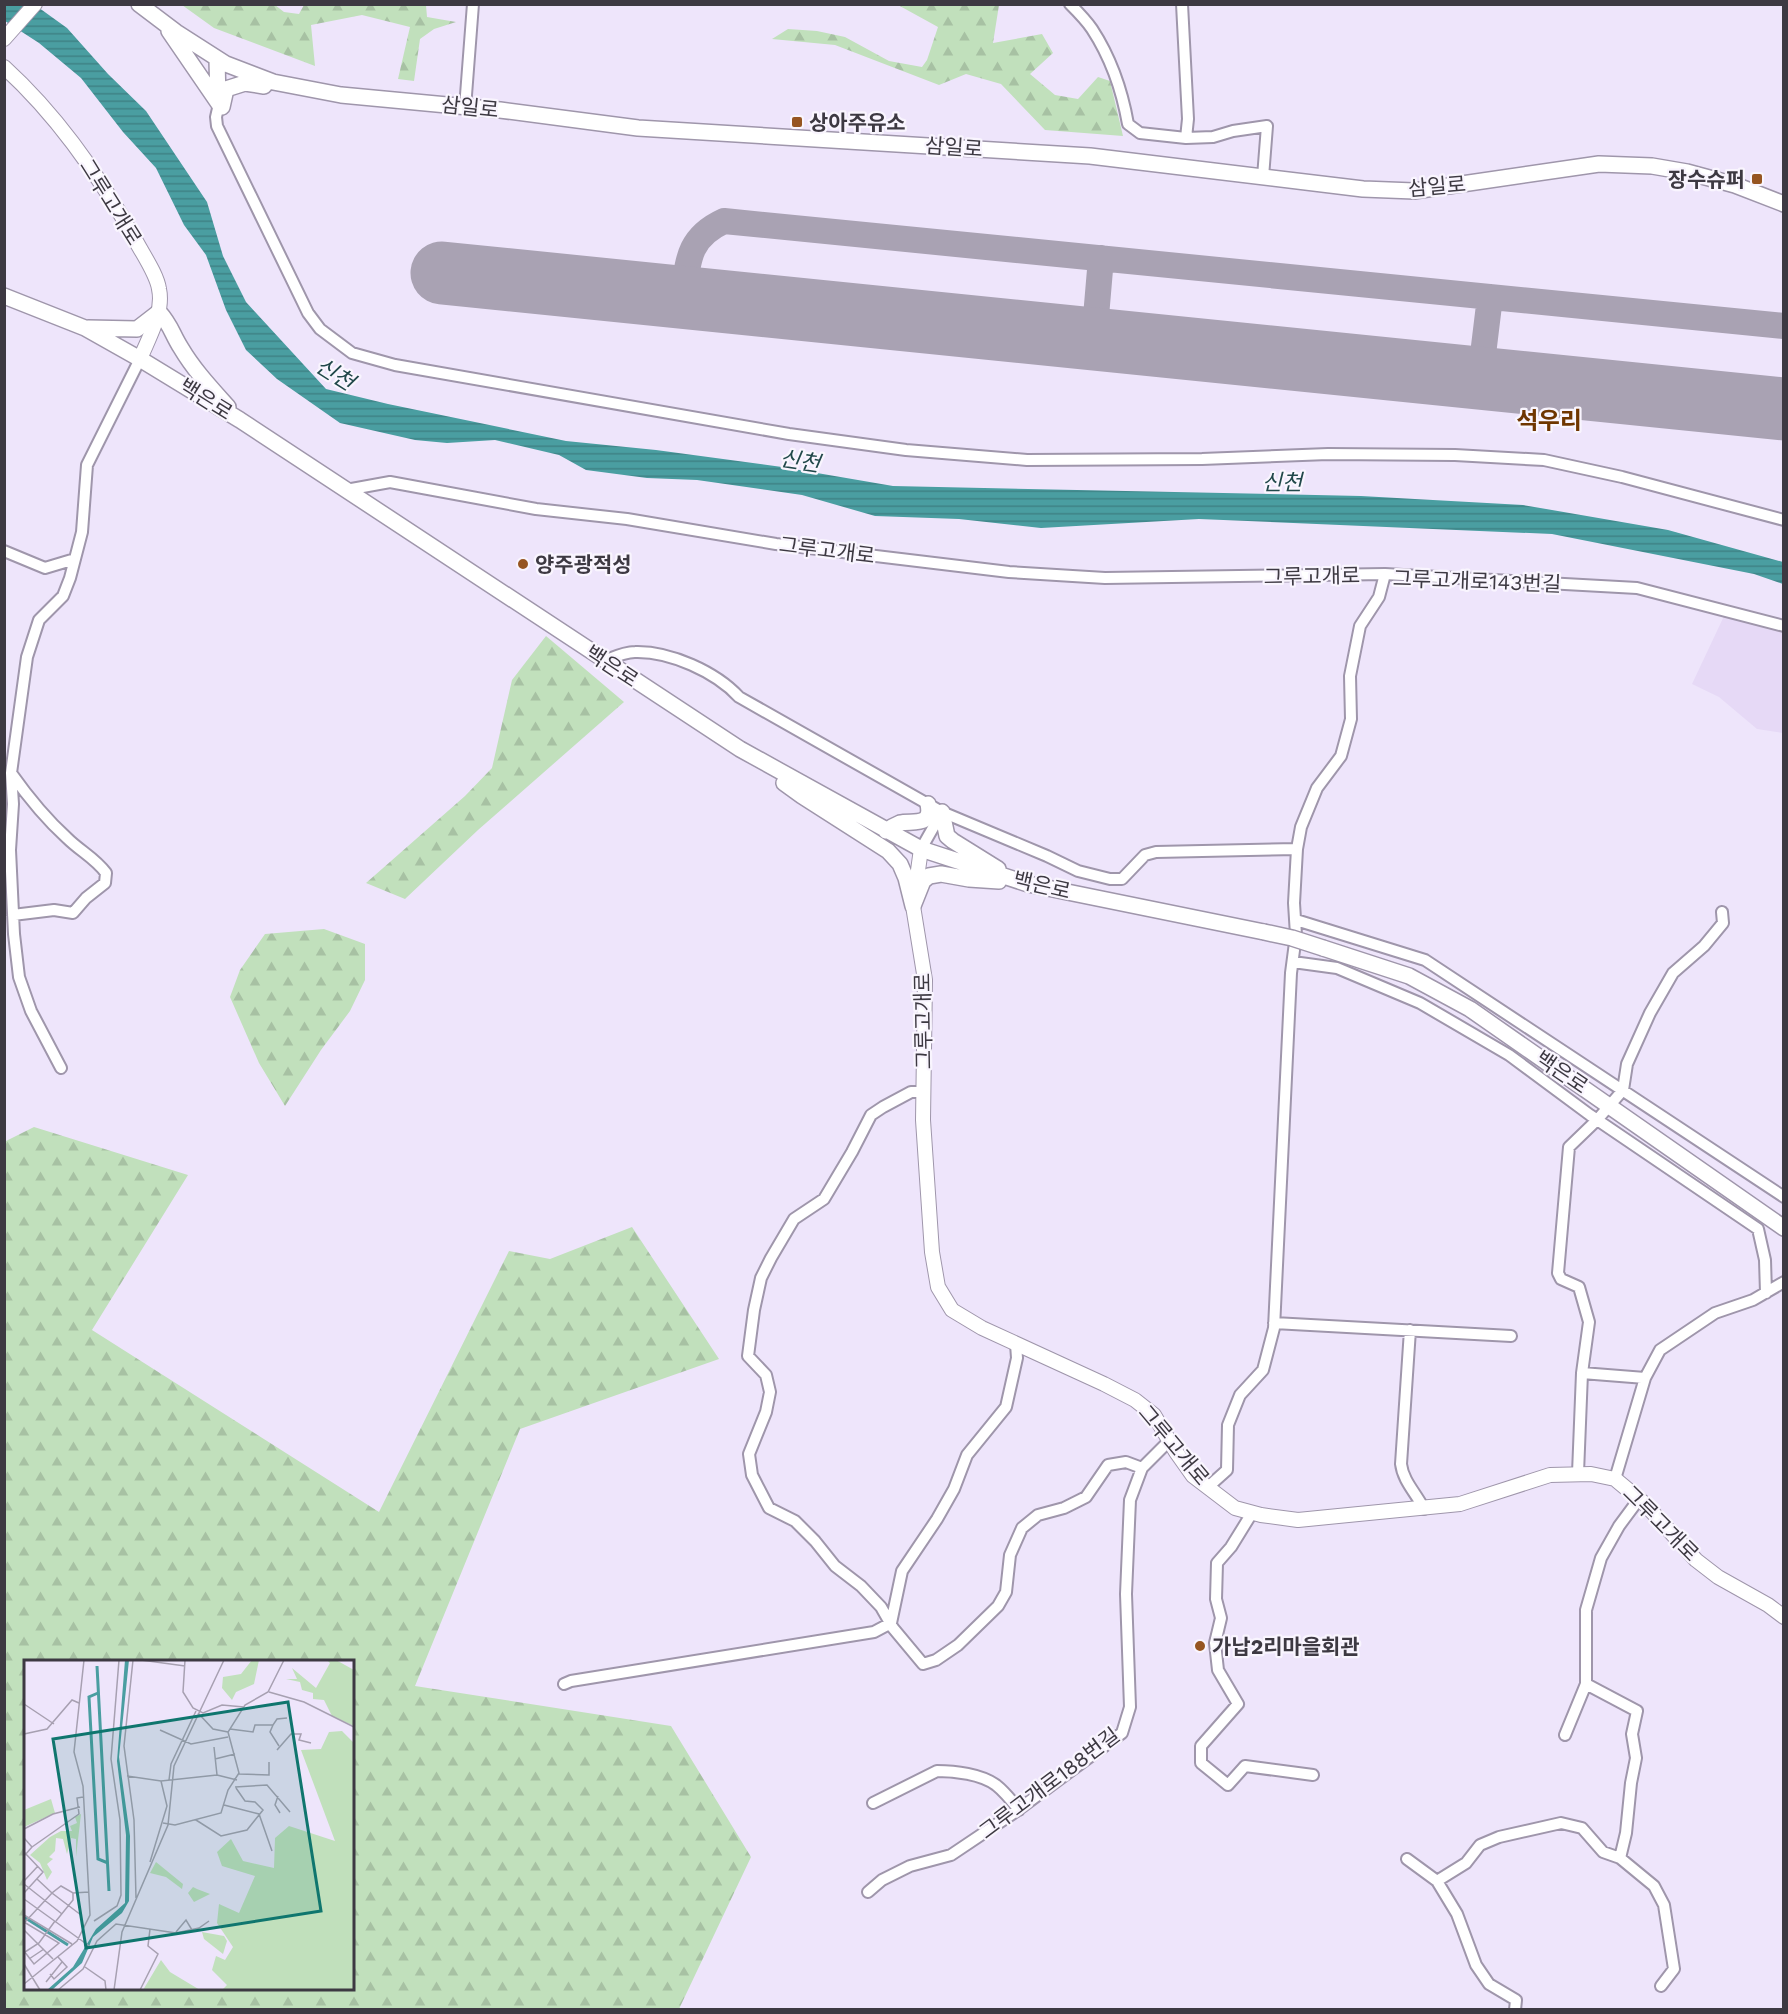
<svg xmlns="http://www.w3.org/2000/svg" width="1788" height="2014" viewBox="0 0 1788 2014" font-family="'Work Sans','Noto Sans KR',sans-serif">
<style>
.built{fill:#e6d9f6}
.forest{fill:url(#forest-firs);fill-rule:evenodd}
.water{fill:url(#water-rules)}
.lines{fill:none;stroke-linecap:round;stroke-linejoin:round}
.taxiway{stroke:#a9a2b3;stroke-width:26}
.runway{stroke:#a9a2b3;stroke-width:63}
.minor-casing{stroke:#9f96ab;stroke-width:14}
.tertiary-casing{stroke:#9f96ab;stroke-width:16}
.secondary-casing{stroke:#9f96ab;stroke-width:18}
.minor{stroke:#fff;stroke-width:10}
.tertiary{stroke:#fff;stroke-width:14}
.secondary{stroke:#fff;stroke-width:15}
.secondary-bridge-casing{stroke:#9f96ab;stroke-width:18;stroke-linecap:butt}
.secondary-bridge{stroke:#fff;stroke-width:15}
.poi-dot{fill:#965521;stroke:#f9f5fe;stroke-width:2}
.labels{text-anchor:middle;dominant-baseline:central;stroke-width:4.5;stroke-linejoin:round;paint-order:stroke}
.street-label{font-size:21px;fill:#3d3942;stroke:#f9f5fe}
.poi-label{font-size:21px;font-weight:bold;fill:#3d3942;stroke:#f9f5fe;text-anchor:start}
.water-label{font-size:22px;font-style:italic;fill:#21484a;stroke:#f9f5fe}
.quarter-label{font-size:24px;font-weight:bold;fill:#6f3600;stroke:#f9f5fe}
.inset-river{fill:none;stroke:#4a9ea1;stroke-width:3}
.inset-road{fill:none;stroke:#a7a0b1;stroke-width:1.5}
.view{fill:#0f766e;fill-opacity:0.15;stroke:#0f766e;stroke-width:3}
.inset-edge{fill:none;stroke:#3d3942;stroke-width:3}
</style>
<defs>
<pattern id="forest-firs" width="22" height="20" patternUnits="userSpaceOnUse" patternTransform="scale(1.5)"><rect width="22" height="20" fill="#c1e0bc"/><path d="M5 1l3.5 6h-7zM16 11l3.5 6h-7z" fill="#a7c1a3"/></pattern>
<pattern id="water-rules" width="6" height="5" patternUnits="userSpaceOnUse" patternTransform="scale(1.5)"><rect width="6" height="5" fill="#4a9ea1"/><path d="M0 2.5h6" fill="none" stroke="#3f8285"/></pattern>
</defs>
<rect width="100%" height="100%" fill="#eee5fb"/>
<path class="built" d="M 1725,614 L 1783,632 L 1783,733 L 1757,729 L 1719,697 L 1692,684 Z"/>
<path class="forest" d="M 182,5 L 275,5 L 284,12 L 299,14 L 304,5 L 426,5 L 427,17 L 456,22 L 434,29 L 420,39 L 414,81 L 398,79 L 410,27 L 362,15 L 311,25 L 315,66 L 214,28 Z
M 898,5 L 999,5 L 993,43 L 1042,34 L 1053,53 L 1030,74 L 1055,95 L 1078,99 L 1098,77 L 1110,81 L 1123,136 L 1045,130 L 1001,84 L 966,74 L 939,85 L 835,45 L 772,39 L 788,29 L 817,31 L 845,37 L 889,61 L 922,67 L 927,60 L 938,27 Z
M 546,636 L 624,702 L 478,830 L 405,899 L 366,883 L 465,796 L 492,768 L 512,680 Z
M 324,929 L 365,944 L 365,980 L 350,1011 L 321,1050 L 285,1106 L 259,1063 L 230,997 L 240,970 L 265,934 Z
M 34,1127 L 188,1175 L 92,1330 L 379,1512 L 509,1251 L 550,1259 L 632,1227 L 719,1359 L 520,1429 L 415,1686 L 671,1726 L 751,1857 L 679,2009 L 5,2009 L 4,1142 ZM 26,1662 L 352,1662 L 352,1988 L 26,1988 Z"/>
<path class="water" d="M 4,5 L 35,5 L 67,28 L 108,74 L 146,111 L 207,202 L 223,256 L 246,302 L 326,389 L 388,404 L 566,441 L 656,450 L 782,467 L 893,486 L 1361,496 L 1523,505 L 1668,530 L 1783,562 L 1783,584 L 1754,574 L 1552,534 L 1199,519 L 1041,528 L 959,519 L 875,516 L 802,495 L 697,480 L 647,478 L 586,470 L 559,455 L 495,440 L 447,443 L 415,440 L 340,423 L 277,379 L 246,350 L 226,310 L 206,255 L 184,225 L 156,168 L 123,132 L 81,78 L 39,43 L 5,21 Z"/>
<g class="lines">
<path class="taxiway" d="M 683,298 C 688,262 687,238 724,221 L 1784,326
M 1094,340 L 1101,258
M 1480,379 L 1490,297"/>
<path class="runway" d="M 442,273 L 1784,409"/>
<defs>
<path id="minor" d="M 1070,4 C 1078,12 1086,20 1092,29 C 1111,58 1122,90 1128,124 L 1140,133 L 1186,138 L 1213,137 L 1233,131 L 1267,126 L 1263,177
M 1182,4 L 1188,119 L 1186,138
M 219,104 L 216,117 L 217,126 L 308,313 L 320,329 L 352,353 L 395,365 L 789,434 L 906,450 L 1027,460 L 1202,459 L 1328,454 L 1455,455 L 1544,460 L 1622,477 L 1784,520
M 465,108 L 473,4
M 346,490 L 390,482 L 536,509 L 627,519 L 776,544 L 1009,572 L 1105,578 L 1385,574 L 1637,588 L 1784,626
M 4,551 L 45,568 L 75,559
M 604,661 C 614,657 624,652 635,652 C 670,651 716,672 739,697 L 942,812 L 1047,856 L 1078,871 L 1110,879 L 1122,879 L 1145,855 L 1156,852 L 1297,849
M 11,773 C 28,797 46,819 67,838 C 80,851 95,858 106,873 L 105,883 L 86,898 L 73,913 L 54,910 L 13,915
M 921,849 L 942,812
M 1296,920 L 1425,960 L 1784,1197
M 1293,962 L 1337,968 L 1420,1003 L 1509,1055 L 1590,1115 L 1758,1229 L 1765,1260 L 1766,1293
M 61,1068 L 31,1011 L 19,977 L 14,934 L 10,850 L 13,804 L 11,773 L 27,657 L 39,620 L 63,596 L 70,578 L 82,532 L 87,465 L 140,359
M 924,1092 L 911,1092 L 883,1107 L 871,1115 L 852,1152 L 824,1199 L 794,1219 L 771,1258 L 761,1278 L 754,1310 L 748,1356 L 766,1375 L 770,1392 L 766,1412 L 749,1454 L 752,1475 L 769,1508 L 795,1521 L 815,1541 L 835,1566 L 861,1586 L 881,1607 L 893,1628 L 923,1664 L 936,1660 L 958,1645 L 998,1606 L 1006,1592 L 1010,1555 L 1022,1528 L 1038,1515 L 1064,1508 L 1086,1497 L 1108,1465 L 1126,1462 L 1142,1468
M 1274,1323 L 1511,1336
M 1410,1330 L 1401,1464 C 1403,1481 1416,1493 1424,1509
M 1582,1373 L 1645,1378
M 1578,1473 L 1582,1373 L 1589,1322 L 1579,1287 L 1561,1279 L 1558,1273 L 1569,1147 L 1597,1120 L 1623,1090 L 1627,1064 L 1650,1013 L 1673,973 L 1704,946 L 1723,923 L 1722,912
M 1615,1479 L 1645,1378 L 1660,1350 L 1715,1313 L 1753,1300 L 1784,1282
M 1208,1487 L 1227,1470 L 1228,1425 L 1240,1395 L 1263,1370 L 1274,1328 L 1291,973 L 1296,935 L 1294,903 L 1297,849 L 1301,827 L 1317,788 L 1341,756 L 1351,719 L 1350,676 L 1360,626 L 1379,597 L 1385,574
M 1639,1499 L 1619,1526 L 1601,1558 L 1586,1610 L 1586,1684 L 1637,1711 L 1632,1734 L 1636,1758 L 1631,1783 L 1626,1833 L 1620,1858 L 1654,1886 L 1664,1905 L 1674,1969 L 1661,1986
M 1252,1513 L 1231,1547 L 1217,1563 L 1216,1599 L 1221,1618 L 1215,1643 L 1218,1670 L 1238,1704 L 1201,1746 L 1201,1763 L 1228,1785 L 1245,1766 L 1313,1775
M 564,1684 L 571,1681 L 874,1632 L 891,1623 L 902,1571 L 937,1519 L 954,1489 L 967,1455 L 1006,1407 L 1017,1358 L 1016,1344
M 1565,1735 L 1586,1684
M 873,1803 L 937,1771 C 955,1771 981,1774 996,1785 C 1005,1792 1012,1801 1019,1810
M 1407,1859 L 1437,1881 L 1457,1914 L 1476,1965 L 1489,1984 L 1516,2000 L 1515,2010
M 1437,1881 L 1466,1863 L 1480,1845 L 1499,1837 L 1561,1823 L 1582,1828 L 1603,1852 L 1620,1858
M 868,1892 L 882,1880 L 910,1866 L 951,1855 L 1015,1812 L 1122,1733 L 1130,1707 L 1126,1594 L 1130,1500 L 1142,1468 L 1169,1441"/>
<path id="tertiary" d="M 4,39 L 35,4
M 4,67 C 59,117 101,178 137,243 C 144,256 157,275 159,289 C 164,312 149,337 140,359
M 921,849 L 913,906 L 925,980 L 923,1120 L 932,1252 L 938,1287 L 952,1310 L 982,1328 L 1104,1384 L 1135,1400 L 1154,1415 L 1176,1452 L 1193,1476 L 1235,1508 L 1261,1515 L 1298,1520 L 1460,1504 L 1550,1475 L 1591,1474 L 1615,1479 L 1645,1504 L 1696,1560 L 1718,1577 L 1768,1605 L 1784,1617"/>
<path id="secondary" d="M 139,4 L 176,32 L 226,64 L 273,82 L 341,95 L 500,110 L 638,128 L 1090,156 L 1363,189 L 1414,191 L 1599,164 L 1652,166 L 1687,172 L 1735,185 L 1784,204
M 169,31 L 219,104
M 217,59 L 218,101
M 222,107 L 226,89 L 245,83 L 264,86
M 4,296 L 85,328 L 140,359 L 240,420 L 740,749 L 921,849 L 1028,884 L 1264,932
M 88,328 L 137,329 L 159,312 C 171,325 172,334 181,348 C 194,370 211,388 228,407
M 784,783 L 802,796 L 888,851 L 900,864 L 906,878 L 913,906
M 942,812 L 947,836 L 953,841 L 998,869
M 886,831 C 890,828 895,825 900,823 C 911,820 933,828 928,804
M 913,906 L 923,881 L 929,876 L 941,874 L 969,879 L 999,881
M 1323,948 L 1409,976 L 1470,1009 L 1784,1228"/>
</defs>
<use href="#minor" class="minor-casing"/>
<use href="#tertiary" class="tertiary-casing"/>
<use href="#secondary" class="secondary-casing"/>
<use href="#minor" class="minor"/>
<use href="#tertiary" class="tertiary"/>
<use href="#secondary" class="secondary"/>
<defs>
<path id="secondary-bridge" d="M 1264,932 L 1292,938 L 1323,948"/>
</defs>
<use href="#secondary-bridge" class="secondary-bridge-casing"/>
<use href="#secondary-bridge" class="secondary-bridge"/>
</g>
<g class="poi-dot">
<rect x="791" y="116" width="12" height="12" rx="3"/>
<rect x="1751" y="173" width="12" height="12" rx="3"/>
<circle cx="523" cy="564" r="6"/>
<circle cx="1200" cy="1646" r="6"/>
</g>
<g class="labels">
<g class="street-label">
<text transform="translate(470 107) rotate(6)">삼일로</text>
<text transform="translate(954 147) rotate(4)">삼일로</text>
<text transform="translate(1437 186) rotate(-5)">삼일로</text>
<text transform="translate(111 202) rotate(58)">그루고개로</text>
<text transform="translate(206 399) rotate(32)">백은로</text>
<text transform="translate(827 550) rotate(7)">그루고개로</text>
<text transform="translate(1312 576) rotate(-1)">그루고개로</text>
<text transform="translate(1477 581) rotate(2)">그루고개로143번길</text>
<text transform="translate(612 666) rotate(33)">백은로</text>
<text transform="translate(1042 885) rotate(13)">백은로</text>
<text transform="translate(923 1021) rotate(-91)">그루고개로</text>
<text transform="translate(1562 1072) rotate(34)">백은로</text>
<text transform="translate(1174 1445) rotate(50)">그루고개로</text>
<text transform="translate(1661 1523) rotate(45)">그루고개로</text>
<text transform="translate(1049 1783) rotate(-37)">그루고개로188번길</text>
</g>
<g class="poi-label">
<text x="809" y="122">상아주유소</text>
<text x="1745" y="179" text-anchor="end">장수슈퍼</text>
<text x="535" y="564">양주광적성</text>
<text x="1212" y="1646">가납2리마을회관</text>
</g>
<g class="water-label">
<text transform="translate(335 374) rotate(32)">신천</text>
<text transform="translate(800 461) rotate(9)">신천</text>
<text x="1282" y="482">신천</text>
</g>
<g class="quarter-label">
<text x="1549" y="421">석우리</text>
</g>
</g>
<g transform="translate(24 1660)">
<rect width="330" height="330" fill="#eee5fb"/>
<path d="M 228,0 L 235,0 L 230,24 L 212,32 L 208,40 L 198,28 L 199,17 L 217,14 ZM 303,0 L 312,0 L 330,10 L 330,66 L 308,56 L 300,40 L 289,39 L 289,33 L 278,30 L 276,22 L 262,19 L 273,19 L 268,8 L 292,28 L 306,3 ZM 318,71 L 330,83 L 330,330 L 198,330 L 203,325 L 188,310 L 192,296 L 201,300 L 209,287 L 193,263 L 195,244 L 215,253 L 231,216 L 198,206 L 193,192 L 207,179 L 219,201 L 250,208 L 251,178 L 265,166 L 311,181 L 277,90 L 297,89 L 305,72 ZM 27,139 L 31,153 L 0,167 L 0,150 ZM 57,154 L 52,197 L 52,179 L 47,178 L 43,194 L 39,179 L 32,178 L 31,191 L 25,197 L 29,199 L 23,204 L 28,212 L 23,220 L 16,203 L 6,195 L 26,177 L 37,171 L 48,171 L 46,166 L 53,163 L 51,157 ZM 132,202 L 159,224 L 158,229 L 142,217 L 126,213 ZM 169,227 L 173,229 L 186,234 L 170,242 L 164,233 ZM 137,300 L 146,312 L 176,330 L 119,330 Z" fill="#c1e0bc"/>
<path d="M 178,272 L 200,276 L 203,281 L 199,294 L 180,279 Z" fill="#c1e0bc"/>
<path d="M 101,0 L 105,0 L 95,97 L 106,176 L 105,241 L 98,253 L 69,277 L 58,303 L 28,330 L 23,330 L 49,307 L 72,269 L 101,243 L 102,175 L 93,101 Z" fill="#4a9ea1"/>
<path class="inset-river" d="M 73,6 L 85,231M 74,33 L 65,37 L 74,199 L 84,203M 0,257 L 44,285"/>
<path class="inset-road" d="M 109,0 L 100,86 L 110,160 L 112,238M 117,0 L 161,6M 161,0 L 159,32 L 169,48 L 179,53 L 198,45 L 220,47M 245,32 L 280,42 L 330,67M 0,44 L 30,64M 174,53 L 189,69 L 204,72M 249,65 L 246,72 L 255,86M 206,69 L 229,72 L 231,65 L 249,65 L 253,59 L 263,58M 136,70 L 167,84 L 204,77M 0,74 L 23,69 L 48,40 L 55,43M 190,87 L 193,115M 253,90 L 267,74 L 277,74 L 275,80 L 287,83M 191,99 L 211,94M 215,114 L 245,115 L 245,102M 103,116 L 137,121 L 193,115 L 213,120M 145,120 L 147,104 L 172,51M 211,127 L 243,125 L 266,152M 254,136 L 251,145 L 256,153M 200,145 L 235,154 L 248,191M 172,160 L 197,176 L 223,170 L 239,150 L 231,142 L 221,141 L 212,128M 139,163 L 151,165 L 197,153 L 204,130 L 215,113 L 204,72 L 221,45 L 244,32 L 260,0M 0,169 L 29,154 L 56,147M 0,178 L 8,187 L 1,195M 8,187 L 55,154 L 53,138 L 59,137M 0,192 L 19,212 L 0,233M 126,202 L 143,146 L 137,121M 0,221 L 14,206M 0,224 L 38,254M 0,239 L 68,288M 0,255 L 48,284M 57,255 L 28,233 L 37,226 L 49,233 L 65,232M 32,261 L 49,240 L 49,233M 70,261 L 93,246 L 97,235 L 96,160 L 87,99 L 95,0M 0,262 L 35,283 L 10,304 L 0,291M 1,262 L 28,233 L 13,219M 0,270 L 29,299M 152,272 L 162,260 L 168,270M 1,292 L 15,283 L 31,261M 5,299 L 20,289M 0,304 L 16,330M 61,307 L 81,321 L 82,330M 26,314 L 30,319 L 43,307 L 34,297M 22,322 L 38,302M 0,324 L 53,281 L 66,255 L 59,126 L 50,92 L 60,0M 34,330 L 59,309 L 73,281 L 92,264 L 152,273 L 175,268 L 185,261M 90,330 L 98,272 L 144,165 L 150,106 L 200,0M 116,330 L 134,294 L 124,286 L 126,269"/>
<path class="view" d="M 264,42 L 297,251 L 62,288 L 29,79 Z"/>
<rect width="330" height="330" class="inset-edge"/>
</g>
<rect width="1788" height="2014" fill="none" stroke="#3d3942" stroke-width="12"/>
</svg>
